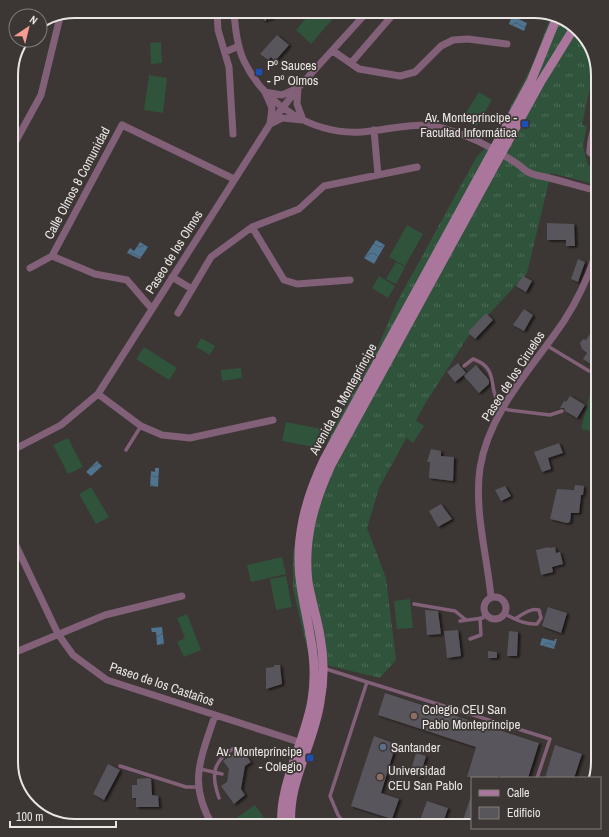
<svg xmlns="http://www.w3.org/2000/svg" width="609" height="837" viewBox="0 0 609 837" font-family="'Archivo Narrow',sans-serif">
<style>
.grass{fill:url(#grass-tufts)}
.pitch{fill:#30533b}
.water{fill:url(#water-waves)}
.building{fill:#58565b;filter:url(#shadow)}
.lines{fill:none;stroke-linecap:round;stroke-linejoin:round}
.lane{stroke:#816078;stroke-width:3.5}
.street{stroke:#816078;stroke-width:7}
.secondary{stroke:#aa769c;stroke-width:9}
.transit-dot{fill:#1a4fb4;stroke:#3c3634;stroke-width:1.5}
.education-dot{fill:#8d6e63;stroke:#3c3634;stroke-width:1.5}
.service-dot{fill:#5c6f8a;stroke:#3c3634;stroke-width:1.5}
.labels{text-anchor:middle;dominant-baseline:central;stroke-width:3.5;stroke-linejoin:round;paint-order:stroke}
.poi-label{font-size:13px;fill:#e9e6e4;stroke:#3c3634;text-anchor:start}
.street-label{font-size:13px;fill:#e9e6e4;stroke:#3c3634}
.rim{fill:none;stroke:#e9e6e4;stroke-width:2}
</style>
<defs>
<pattern id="grass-tufts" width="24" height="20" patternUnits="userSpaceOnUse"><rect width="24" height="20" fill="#30533b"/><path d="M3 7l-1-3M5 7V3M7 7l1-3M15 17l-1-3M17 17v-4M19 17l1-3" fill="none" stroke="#4e6c57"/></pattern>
<pattern id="water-waves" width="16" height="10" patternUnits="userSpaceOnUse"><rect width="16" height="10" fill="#4e7490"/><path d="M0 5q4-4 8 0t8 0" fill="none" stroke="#4a5c6a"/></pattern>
<filter id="shadow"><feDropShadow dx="2.5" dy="1.5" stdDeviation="1" flood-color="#0009"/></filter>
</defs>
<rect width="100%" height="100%" fill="#3c3634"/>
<path class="grass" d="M 551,15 L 566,20 L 589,43 L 595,64 L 582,125 L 587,126 L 583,146 L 588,165 L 598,171 L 598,182 L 594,184 L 551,173 L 527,273 L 467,338 L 425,404 L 379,488 L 367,528 L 386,578 L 396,660 L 380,678 L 310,661 L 293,589 L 293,553 L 304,499 L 332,432 L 380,342 L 397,302 L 477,156 L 492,143 L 533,63 Z"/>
<path class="pitch" d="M 312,11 L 331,11 L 336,15 L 311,44 L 296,30 Z
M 161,42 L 162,63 L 151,64 L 150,43 Z
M 149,75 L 167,78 L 163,113 L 144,110 Z
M 479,92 L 492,100 L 477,126 L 463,117 Z
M 407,225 L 423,234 L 405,266 L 389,257 Z
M 396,262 L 405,267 L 396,284 L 386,279 Z
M 379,276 L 395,286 L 388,298 L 372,288 Z
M 201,338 L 215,346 L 210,355 L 196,347 Z
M 144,347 L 177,368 L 169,380 L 136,359 Z
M 241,368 L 242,378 L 222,381 L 221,370 Z
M 590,394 L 598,396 L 598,433 L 581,429 Z
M 415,420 L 424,426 L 413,443 L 404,436 Z
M 286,422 L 322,429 L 318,448 L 282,441 Z
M 68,438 L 83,467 L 68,474 L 53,445 Z
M 91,487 L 109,517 L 96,524 L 79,494 Z
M 282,557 L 286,574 L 251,582 L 247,565 Z
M 286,576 L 292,607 L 276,610 L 270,579 Z
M 410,599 L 413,628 L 397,629 L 394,601 Z
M 187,614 L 201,650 L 184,657 L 177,642 L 185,638 L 177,618 Z
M 255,805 L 267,822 L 261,826 L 225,826 Z"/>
<path class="water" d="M 512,16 L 527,23 L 524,31 L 509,24 Z
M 376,240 L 385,245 L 374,264 L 364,258 Z
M 140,242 L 148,247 L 140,259 L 127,253 L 130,248 L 134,251 Z
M 97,461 L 102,466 L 91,476 L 86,472 Z
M 155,468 L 159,468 L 158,487 L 150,486 L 151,471 L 155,472 Z
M 162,627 L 164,644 L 157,645 L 156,632 L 152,632 L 151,628 Z
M 542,638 L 554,641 L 555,639 L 557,639 L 554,649 L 540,645 Z"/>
<path class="building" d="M 253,11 L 276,11 L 269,20 L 268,18 L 265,21 Z
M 277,35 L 289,45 L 275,61 L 271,57 L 268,60 L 260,54 Z
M 547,223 L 574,224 L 575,246 L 566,246 L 566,240 L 547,240 Z
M 578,259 L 585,262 L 578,282 L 571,279 Z
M 523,276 L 532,281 L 526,292 L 516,286 Z
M 524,309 L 533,315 L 524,331 L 513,325 Z
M 486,313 L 493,320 L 475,339 L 468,332 Z
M 592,331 L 598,335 L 598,363 L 595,367 L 583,359 L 587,353 L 582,349 L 580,343 L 583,339 L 586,340 Z
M 458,363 L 466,373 L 455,382 L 447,372 Z
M 476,365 L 489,380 L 489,384 L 479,393 L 464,376 Z
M 570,396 L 585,405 L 577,418 L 565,411 L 564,408 L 560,408 L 564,401 L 566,402 Z
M 559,443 L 563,453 L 548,458 L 551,469 L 542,472 L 534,452 Z
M 431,449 L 441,451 L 441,456 L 454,457 L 453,481 L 429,478 L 430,462 L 427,462 Z
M 575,485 L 584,486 L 583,495 L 581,495 L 579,513 L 571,513 L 570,522 L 567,523 L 550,519 L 557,489 L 574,490 Z
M 505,486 L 511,496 L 501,501 L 495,490 Z
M 441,504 L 452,519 L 438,527 L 429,511 Z
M 549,547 L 549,548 L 555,547 L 556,553 L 560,552 L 563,564 L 552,567 L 553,572 L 541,575 L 536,550 Z
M 548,607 L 567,613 L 561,633 L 542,626 Z
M 425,610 L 438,611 L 441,634 L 427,635 Z
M 458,630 L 461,656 L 447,658 L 444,631 Z
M 509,631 L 518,632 L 517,656 L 507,656 Z
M 488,651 L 497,652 L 497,658 L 488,658 Z
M 274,665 L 280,665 L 282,684 L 266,689 L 266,668 L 274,667 Z
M 385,693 L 539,743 L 528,778 L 505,778 L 498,776 L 497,778 L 467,777 L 476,747 L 378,715 Z
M 374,736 L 396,744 L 381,793 L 399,799 L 392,819 L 351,806 Z
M 555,745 L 582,754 L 574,778 L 545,778 Z
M 241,749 L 251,762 L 245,766 L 241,789 L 245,795 L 234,804 L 221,786 L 227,782 L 229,769 L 223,761 Z
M 416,753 L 426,756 L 420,777 L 410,773 Z
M 108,764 L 120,770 L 104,800 L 93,794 Z
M 148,778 L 151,779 L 152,795 L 158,796 L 159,807 L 136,807 L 136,798 L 132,798 L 132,785 L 137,785 L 137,779 Z
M 471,796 L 472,796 L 472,823 L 463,820 Z
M 427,801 L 448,808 L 442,826 L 418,826 Z"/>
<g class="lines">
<path class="lane" d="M 598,162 L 588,153 L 589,142 L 598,99
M 546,345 L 589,371
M 464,366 L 473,359 C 503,369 484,393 504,406
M 503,408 L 509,410 L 550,415 L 562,411
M 126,450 L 141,426
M 414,604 L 455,611 L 466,620
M 505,614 C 515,619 525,625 537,624 L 541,618 L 539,610 C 530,608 523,614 515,619
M 460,621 L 483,618 L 484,613
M 470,639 L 481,635 L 480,618
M 323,668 L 367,682 L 330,796 L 338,815 L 346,826
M 367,682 L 550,739 L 537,778
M 120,766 L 186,787 L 199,787
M 200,769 L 222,774
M 219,798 C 211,775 212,762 234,748"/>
<path class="street" d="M 217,11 L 218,30 L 229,67 L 233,134
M 234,11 C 235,28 237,46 244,61 C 265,105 313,135 362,132 C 390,130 418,120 446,129 C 470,136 495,149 516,163 C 521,166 524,170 528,172 C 534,175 539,176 545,177 C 563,181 580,187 598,191
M 333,51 L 359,69 L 400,76 L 415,72 L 441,46 L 453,40 L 468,39 L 507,44
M 225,52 L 239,46
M 351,63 L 396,11
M 298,88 L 297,104 L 303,120 L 282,118 L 270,124 L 272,108 L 265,92 L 282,95 Z
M 374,130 L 378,175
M 11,150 L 41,95 L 60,17
M 252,227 L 284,280 L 297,284 L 350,280
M 52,256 L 122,125 L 234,179
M 30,268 L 52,256 L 95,274 L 127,280 L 152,309
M 172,277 L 192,289
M 178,313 L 211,257 L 252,227 L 299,209 L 324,186 L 417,167
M 98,394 L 141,426 L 162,435 L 190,438 L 273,420
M 11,451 L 61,425 L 98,394 L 270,124 L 298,88 L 368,11
M 11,535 L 58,634 L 73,655 L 107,680 L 305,744
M484 608a11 11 0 1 1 22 0a11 11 0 1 1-22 0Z
M 491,597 C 487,555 474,511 480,468 C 489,411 533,367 564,321 C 579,298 590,273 598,247
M 11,654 L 105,615 L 182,596
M 213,826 C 187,783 201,759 215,715"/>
<path class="secondary" d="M 282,826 C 278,787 306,739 312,700 C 319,658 307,626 301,586 C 294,541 305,500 324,460 L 531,81 L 557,17
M 291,826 C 287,783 314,744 320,702 C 324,681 324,657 320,636 C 317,618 311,600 308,582 C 303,540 314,502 331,465 L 512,134 L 540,83 L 574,28"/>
</g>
<g class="transit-dot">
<rect x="255" y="68" width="8" height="8" rx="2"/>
<rect x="521" y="120" width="8" height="8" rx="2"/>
<rect x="306" y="754" width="8" height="8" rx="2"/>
</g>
<g class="education-dot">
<circle cx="414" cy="716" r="4"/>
<circle cx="380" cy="777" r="4"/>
</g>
<circle class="service-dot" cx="383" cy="747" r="4"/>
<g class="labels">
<g class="poi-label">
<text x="267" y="65">Pº Sauces<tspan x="267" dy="15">- Pº Olmos</tspan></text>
<text x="517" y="117" text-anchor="end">Av. Montepríncipe -<tspan x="517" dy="15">Facultad Informática</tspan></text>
<text x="422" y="709">Colegio CEU San<tspan x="422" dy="15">Pablo Montepríncipe</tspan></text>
<text x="391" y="747">Santander</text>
<text x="302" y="751" text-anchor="end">Av. Montepríncipe<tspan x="302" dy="15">- Colegio</tspan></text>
<text x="388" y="770">Universidad<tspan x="388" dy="15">CEU San Pablo</tspan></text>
</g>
<g class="street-label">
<text transform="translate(77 183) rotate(-62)">Calle Olmos 8 Comunidad</text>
<text transform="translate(174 252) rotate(-58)">Paseo de los Olmos</text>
<text transform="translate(513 376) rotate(-57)">Paseo de los Ciruelos</text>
<text transform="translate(343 399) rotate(-61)">Avenida de Montepríncipe</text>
<text transform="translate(162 684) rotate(19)">Paseo de los Castaños</text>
</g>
</g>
<path d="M0 0H609V837H0ZM75 18H534A57 57 0 0 1 591 75V762A57 57 0 0 1 534 819H75A57 57 0 0 1 18 762V75A57 57 0 0 1 75 18Z" fill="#3c3634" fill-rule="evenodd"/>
<path class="rim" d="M75 18H534A57 57 0 0 1 591 75V762A57 57 0 0 1 534 819H75A57 57 0 0 1 18 762V75A57 57 0 0 1 75 18Z"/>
<rect x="471" y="777" width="130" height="52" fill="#3c3634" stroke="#817c7a"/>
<rect x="479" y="790" width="20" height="6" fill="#aa769c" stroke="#817c7a"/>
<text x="507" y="797" font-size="12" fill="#e9e6e4">Calle</text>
<rect x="479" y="807" width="20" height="12" fill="#58565b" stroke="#817c7a"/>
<text x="507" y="817" font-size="12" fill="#e9e6e4">Edificio</text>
<g transform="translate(28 28) rotate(35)"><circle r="19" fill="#3c3634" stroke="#817c7a"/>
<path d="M0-3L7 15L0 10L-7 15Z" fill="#f59c95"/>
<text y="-6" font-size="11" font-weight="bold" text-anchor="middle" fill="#e9e6e4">N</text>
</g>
<path d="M10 821v6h106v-6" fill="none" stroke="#e9e6e4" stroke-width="2"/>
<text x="16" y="821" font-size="12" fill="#e9e6e4" stroke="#3c3634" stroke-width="3" paint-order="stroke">100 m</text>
</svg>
